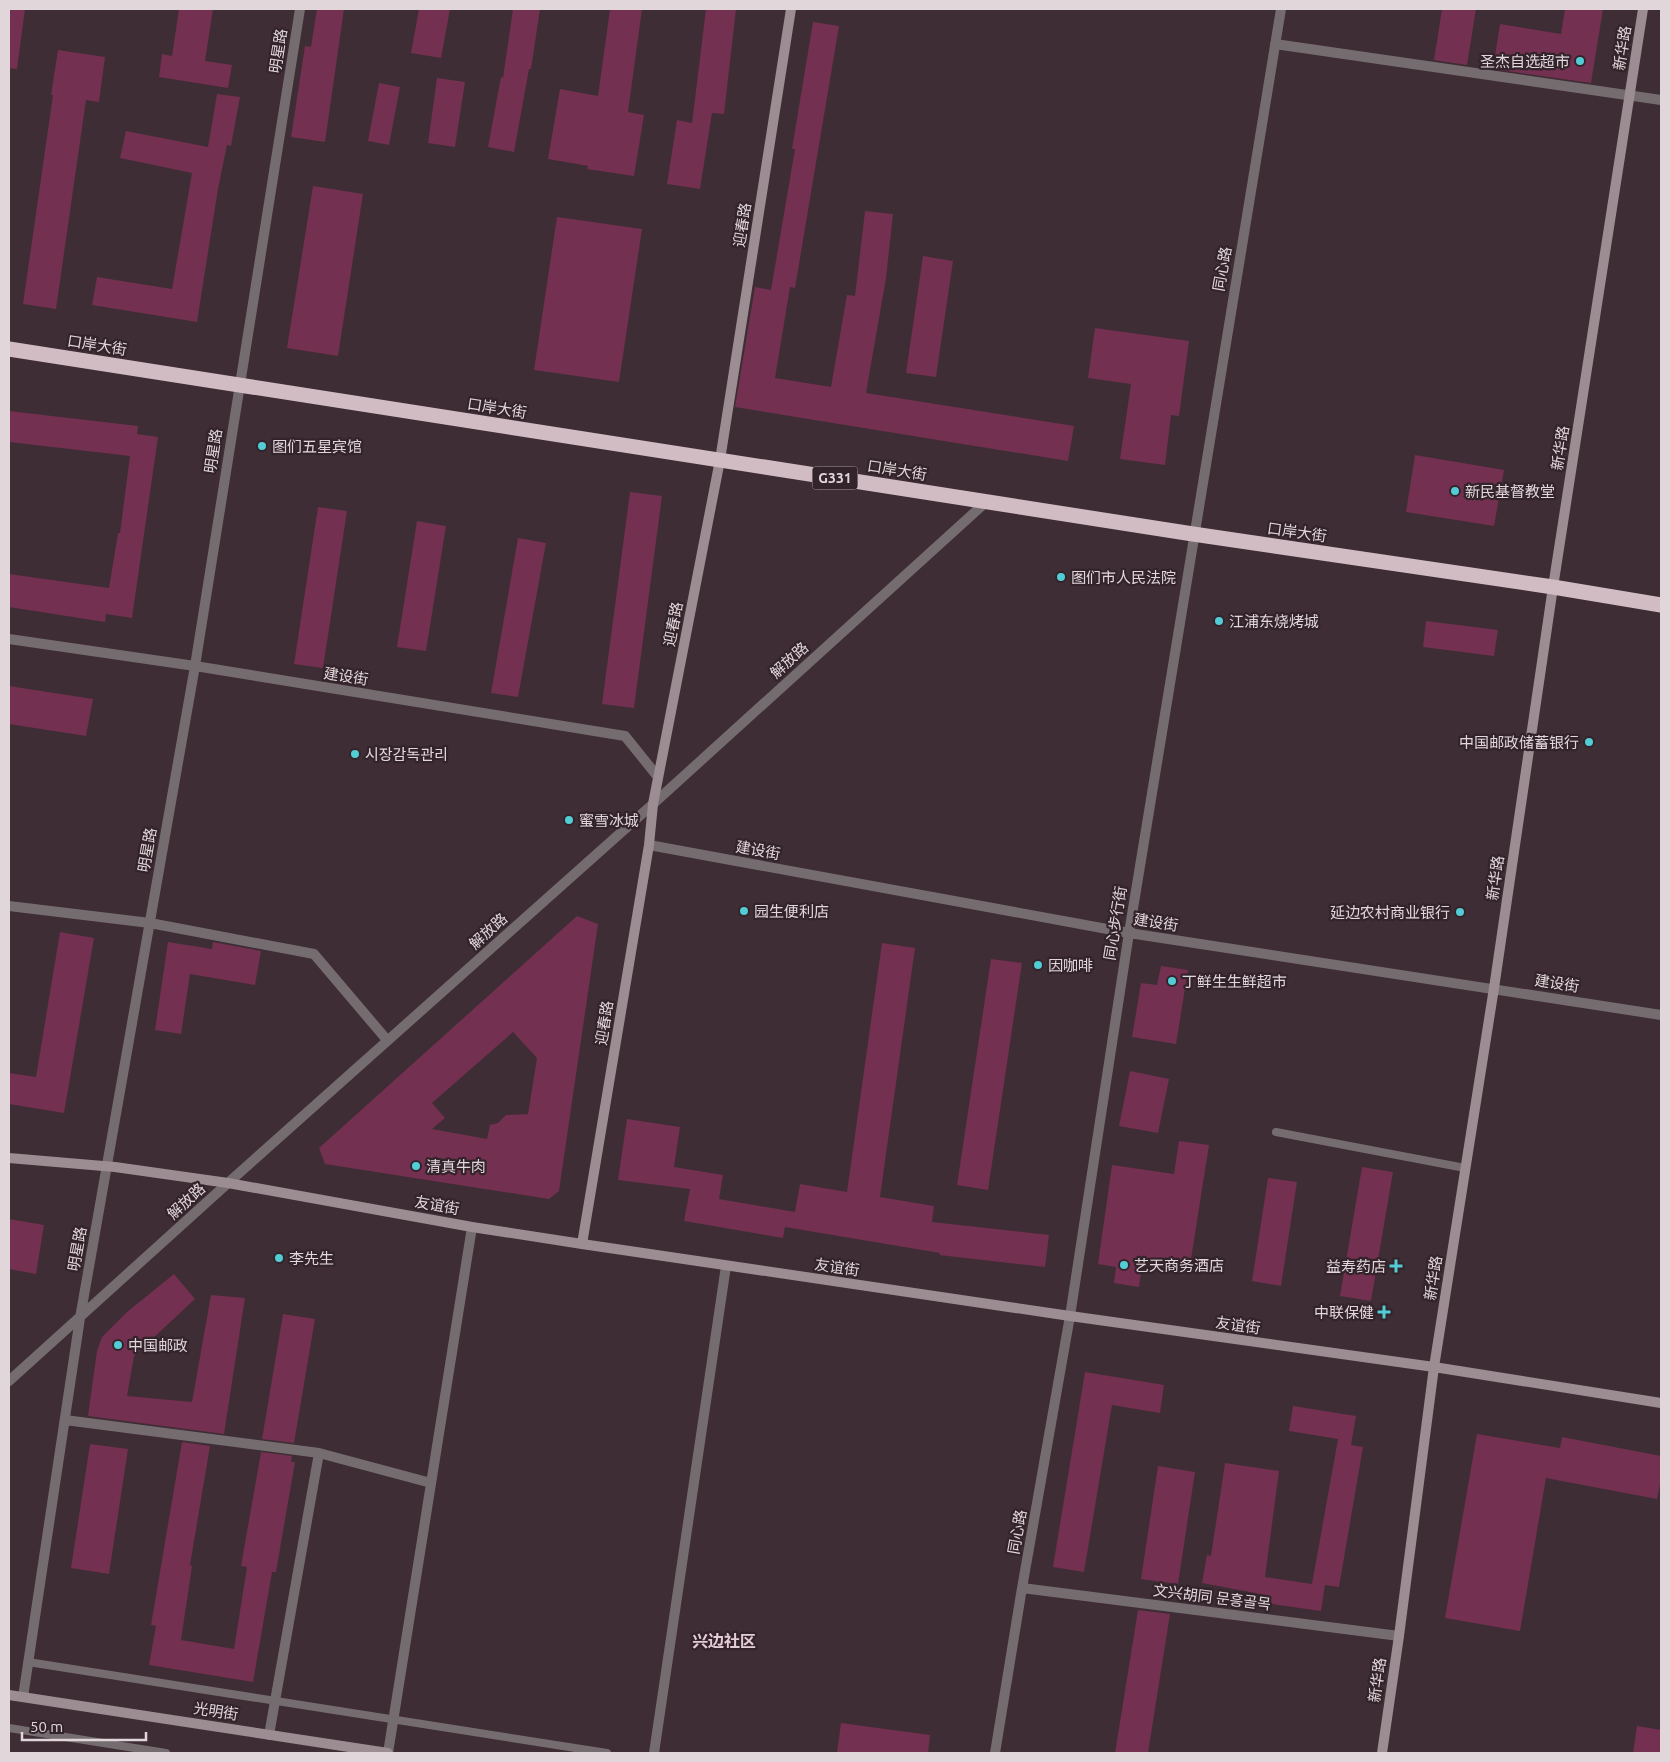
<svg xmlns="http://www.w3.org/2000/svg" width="1670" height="1762" viewBox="0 0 1670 1762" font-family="Ubuntu,'Noto Sans SC','Noto Sans KR',sans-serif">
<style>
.building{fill:#733050;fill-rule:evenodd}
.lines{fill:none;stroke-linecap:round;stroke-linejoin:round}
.lane{stroke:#756c70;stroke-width:8}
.street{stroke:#756c70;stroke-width:10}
.secondary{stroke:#9b8d92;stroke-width:10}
.highway{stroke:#d2bcc4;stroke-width:15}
.poi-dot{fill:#52ccd5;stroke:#33232a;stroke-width:2}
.labels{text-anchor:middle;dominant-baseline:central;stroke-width:4.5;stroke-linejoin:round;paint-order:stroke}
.shield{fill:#33232a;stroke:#ada0a5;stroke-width:1}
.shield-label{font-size:14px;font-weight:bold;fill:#e1d6da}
.street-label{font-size:15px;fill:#e1d6da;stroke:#33232a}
.poi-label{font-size:15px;fill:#e1d6da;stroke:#33232a;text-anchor:start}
.neighbourhood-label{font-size:16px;font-weight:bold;fill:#e3ccd5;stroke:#33232a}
</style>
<rect width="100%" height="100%" fill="#3e2d34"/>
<path class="building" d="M 9,9 L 25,9 L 17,69 L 9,68 Z
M 179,9 L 213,9 L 205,61 L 232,65 L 228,88 L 159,77 L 162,54 L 172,56 Z
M 317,9 L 344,9 L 325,142 L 291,137 L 305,46 L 311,47 Z
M 419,9 L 450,9 L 441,58 L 411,53 Z
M 513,9 L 540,9 L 531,69 L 529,69 L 514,152 L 488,147 L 501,77 L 503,78 Z
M 610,9 L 642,9 L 628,112 L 644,115 L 634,176 L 587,169 L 588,166 L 548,159 L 560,89 L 598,96 Z
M 706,9 L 736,9 L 724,114 L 712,113 L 700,189 L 667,184 L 677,120 L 692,123 Z
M 1442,9 L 1476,9 L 1467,65 L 1434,60 Z
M 1565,9 L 1603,9 L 1591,83 L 1493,69 L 1500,24 L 1561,34 Z
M 813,22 L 839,26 L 795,288 L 790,287 L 775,378 L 831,387 L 847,295 L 855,296 L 865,211 L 893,214 L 886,278 L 866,393 L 1074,426 L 1068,461 L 735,407 L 755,287 L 771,290 L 795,149 L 792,149 Z
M 58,50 L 105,57 L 99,102 L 86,100 L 56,309 L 23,304 L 53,95 L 51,95 Z
M 437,78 L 465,82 L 455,147 L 428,143 Z
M 379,83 L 400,87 L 389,145 L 368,141 Z
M 217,94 L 240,97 L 231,146 L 227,145 L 218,189 L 197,322 L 92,305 L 97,277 L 172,289 L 192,173 L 120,158 L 126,131 L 208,147 Z
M 313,186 L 363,194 L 338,356 L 287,348 Z
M 557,217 L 642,229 L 619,382 L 534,370 Z
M 923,256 L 953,261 L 936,377 L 906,373 Z
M 1095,328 L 1189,341 L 1179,416 L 1171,415 L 1165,465 L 1120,459 L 1131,384 L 1088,378 Z
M 9,411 L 138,426 L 137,434 L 158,437 L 132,618 L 106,614 L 105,622 L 9,607 L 9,574 L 109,588 L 118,533 L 120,533 L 130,456 L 9,442 Z
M 1415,455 L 1504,470 L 1494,526 L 1406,512 Z
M 630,492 L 662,496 L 634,708 L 602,704 Z
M 318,507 L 347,511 L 323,668 L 294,664 Z
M 417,521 L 446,526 L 426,651 L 397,647 Z
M 518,538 L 546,543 L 518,697 L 491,693 Z
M 1426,621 L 1498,630 L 1494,656 L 1423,647 Z
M 9,686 L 93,699 L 86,736 L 9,724 Z
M 577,916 L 598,924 L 559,1191 L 549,1199 L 325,1164 L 319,1148 ZM 513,1032 L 537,1058 L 528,1114 L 506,1115 L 498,1123 L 490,1125 L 487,1139 L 432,1129 L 445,1118 L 432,1103 Z
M 60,932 L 94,938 L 64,1113 L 9,1104 L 9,1073 L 36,1077 Z
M 168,942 L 212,949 L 213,942 L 261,951 L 255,985 L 190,974 L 181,1034 L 155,1030 Z
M 882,943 L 915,948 L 880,1197 L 934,1206 L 932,1222 L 1049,1235 L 1045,1267 L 939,1255 L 940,1253 L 785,1227 L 783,1238 L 684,1221 L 690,1189 L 618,1180 L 627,1119 L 680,1127 L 674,1167 L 723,1175 L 719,1199 L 795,1212 L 800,1184 L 847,1192 Z
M 991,959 L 1022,963 L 988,1190 L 957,1185 Z
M 1161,966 L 1188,970 L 1176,1044 L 1132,1037 L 1141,983 L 1157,985 Z
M 1130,1071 L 1169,1079 L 1158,1133 L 1119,1126 Z
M 1179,1141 L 1209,1145 L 1189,1272 L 1142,1265 L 1139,1287 L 1114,1283 L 1116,1267 L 1098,1264 L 1112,1165 L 1174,1174 Z
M 1362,1167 L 1393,1172 L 1371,1301 L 1340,1296 Z
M 1268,1178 L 1297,1182 L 1281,1286 L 1252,1281 Z
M 9,1219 L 44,1225 L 36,1274 L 9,1269 Z
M 174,1274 L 195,1299 L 134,1356 L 127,1396 L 192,1402 L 211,1295 L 245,1298 L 224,1434 L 88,1416 L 97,1351 L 102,1337 L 127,1312 Z
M 283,1314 L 315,1319 L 294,1443 L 262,1439 Z
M 1085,1372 L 1164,1385 L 1160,1413 L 1112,1405 L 1084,1572 L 1053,1567 Z
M 1293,1406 L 1356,1416 L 1351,1445 L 1363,1447 L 1339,1587 L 1325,1585 L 1321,1611 L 1265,1603 L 1266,1595 L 1202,1583 L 1207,1555 L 1211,1556 L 1225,1463 L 1279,1471 L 1265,1577 L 1312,1584 L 1338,1439 L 1289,1431 Z
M 1477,1434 L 1560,1448 L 1562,1437 L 1661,1456 L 1661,1479 L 1657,1499 L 1546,1478 L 1520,1631 L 1445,1618 Z
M 182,1442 L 210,1446 L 190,1565 L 192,1566 L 181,1640 L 234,1649 L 247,1567 L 241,1566 L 261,1452 L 292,1456 L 291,1462 L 295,1462 L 276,1572 L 272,1572 L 253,1682 L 149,1665 L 156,1626 L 151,1625 Z
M 90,1444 L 128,1449 L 109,1574 L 71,1568 Z
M 1158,1466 L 1195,1472 L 1178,1584 L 1141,1579 Z
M 1138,1610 L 1170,1614 L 1148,1753 L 1115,1753 Z
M 841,1723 L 930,1735 L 928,1753 L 837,1753 Z
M 1637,1726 L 1661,1730 L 1661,1753 L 1633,1753 Z"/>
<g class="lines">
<path class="lane" d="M 1276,1132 L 1465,1168
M 28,1662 L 607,1753
M 9,1728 L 166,1753"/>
<path class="street" d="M 1275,44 L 1661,100
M 9,639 L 195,666 L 625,736 L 658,777
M 649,845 L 1129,933 L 1661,1015
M 9,906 L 150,923 L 314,954 L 387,1040
M 9,1381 L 228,1183 L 653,804 L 986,502
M 65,1420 L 319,1453 L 431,1483
M 1022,1588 L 1399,1636
M 23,1697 L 80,1318 L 195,666 L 300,9
M 269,1735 L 319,1453
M 388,1753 L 472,1227
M 654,1753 L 726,1266
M 995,1753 L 1022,1588 L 1070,1316 L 1129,933 L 1281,9"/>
<path class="secondary" d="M 9,1158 L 115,1167 L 228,1183 L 472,1227 L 582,1244 L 1070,1316 L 1434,1367 L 1661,1403
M 582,1244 L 649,845 L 653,804 L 720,460 L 791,9
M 9,1695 L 388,1753
M 1382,1753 L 1399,1636 L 1434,1367 L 1494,988 L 1553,587 L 1643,9"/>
<path class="highway" d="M 9,349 L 1193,534 L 1553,587 L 1661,605"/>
</g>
<g class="poi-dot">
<circle cx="1580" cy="61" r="5"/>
<circle cx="262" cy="446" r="5"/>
<circle cx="1455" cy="491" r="5"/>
<circle cx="1061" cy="577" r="5"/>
<circle cx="1219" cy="621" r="5"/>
<circle cx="1589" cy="742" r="5"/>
<circle cx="355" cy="754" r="5"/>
<circle cx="569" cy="820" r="5"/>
<circle cx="744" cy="911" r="5"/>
<circle cx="1460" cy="912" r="5"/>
<circle cx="1038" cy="965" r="5"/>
<circle cx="1172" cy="981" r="5"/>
<circle cx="416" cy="1166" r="5"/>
<circle cx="279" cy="1258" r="5"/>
<circle cx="1124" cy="1265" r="5"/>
<path d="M1393.5 1258.5h5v5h5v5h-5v5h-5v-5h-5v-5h5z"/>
<path d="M1381.5 1304.5h5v5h5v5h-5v5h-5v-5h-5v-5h5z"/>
<circle cx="118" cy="1345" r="5"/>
</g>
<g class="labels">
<rect class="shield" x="812.5" y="466.5" width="45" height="23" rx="4"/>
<g class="shield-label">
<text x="835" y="478">G331</text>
</g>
<g class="street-label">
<text transform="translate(1622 48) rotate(-81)">新华路</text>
<text transform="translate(278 51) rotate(-81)">明星路</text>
<text transform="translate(742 225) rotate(-81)">迎春路</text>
<text transform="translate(1222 269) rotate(-80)">同心路</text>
<text transform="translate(97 345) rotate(9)">口岸大街</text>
<text transform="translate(497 408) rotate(9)">口岸大街</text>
<text transform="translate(1560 448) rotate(-81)">新华路</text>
<text transform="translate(213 451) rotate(-81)">明星路</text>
<text transform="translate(897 470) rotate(9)">口岸大街</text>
<text transform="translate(1297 532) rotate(8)">口岸大街</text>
<text transform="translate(673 624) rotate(-79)">迎春路</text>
<text transform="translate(789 660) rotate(-42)">解放路</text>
<text transform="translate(346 676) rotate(9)">建设街</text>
<text transform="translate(147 850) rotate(-80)">明星路</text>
<text transform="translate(758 850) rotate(10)">建设街</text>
<text transform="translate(1495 878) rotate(-82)">新华路</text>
<text transform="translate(1156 922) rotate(9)">建设街</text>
<text transform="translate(1115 923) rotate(-81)">同心步行街</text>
<text transform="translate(488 931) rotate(-42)">解放路</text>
<text transform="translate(1557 983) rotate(9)">建设街</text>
<text transform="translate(604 1023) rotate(-81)">迎春路</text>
<text transform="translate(186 1201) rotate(-43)">解放路</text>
<text transform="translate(437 1205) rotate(10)">友谊街</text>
<text transform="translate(77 1249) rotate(-80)">明星路</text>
<text transform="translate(837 1267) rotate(8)">友谊街</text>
<text transform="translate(1433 1278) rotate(-81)">新华路</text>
<text transform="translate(1238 1325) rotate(8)">友谊街</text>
<text transform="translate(1017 1532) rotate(-80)">同心路</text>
<text transform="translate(1212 1597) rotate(7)">文兴胡同 문흥골목</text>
<text transform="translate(1377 1680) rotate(-82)">新华路</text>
<text transform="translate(216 1711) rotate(9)">光明街</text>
</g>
<g class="poi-label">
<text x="1570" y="61" text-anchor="end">圣杰自选超市</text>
<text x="272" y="446">图们五星宾馆</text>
<text x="1465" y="491">新民基督教堂</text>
<text x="1071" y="577">图们市人民法院</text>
<text x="1229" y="621">江浦东烧烤城</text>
<text x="1579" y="742" text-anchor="end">中国邮政储蓄银行</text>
<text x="365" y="754">시장감독관리</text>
<text x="579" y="820">蜜雪冰城</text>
<text x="754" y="911">园生便利店</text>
<text x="1450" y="912" text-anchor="end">延边农村商业银行</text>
<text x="1048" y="965">因咖啡</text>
<text x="1182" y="981">丁鲜生生鲜超市</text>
<text x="426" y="1166">清真牛肉</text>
<text x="289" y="1258">李先生</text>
<text x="1134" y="1265">艺天商务酒店</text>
<text x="1386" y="1266" text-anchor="end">益寿药店</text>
<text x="1374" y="1312" text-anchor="end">中联保健</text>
<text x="128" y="1345">中国邮政</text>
</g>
<g class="neighbourhood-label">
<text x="724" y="1641">兴边社区</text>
</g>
</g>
<rect width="1670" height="1762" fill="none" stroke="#e1d6da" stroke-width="20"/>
<path d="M22 1732v8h124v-8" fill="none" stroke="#e1d6da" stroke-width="2.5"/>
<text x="30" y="1732" font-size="15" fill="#e1d6da" stroke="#33232a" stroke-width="4" paint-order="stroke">50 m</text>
</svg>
